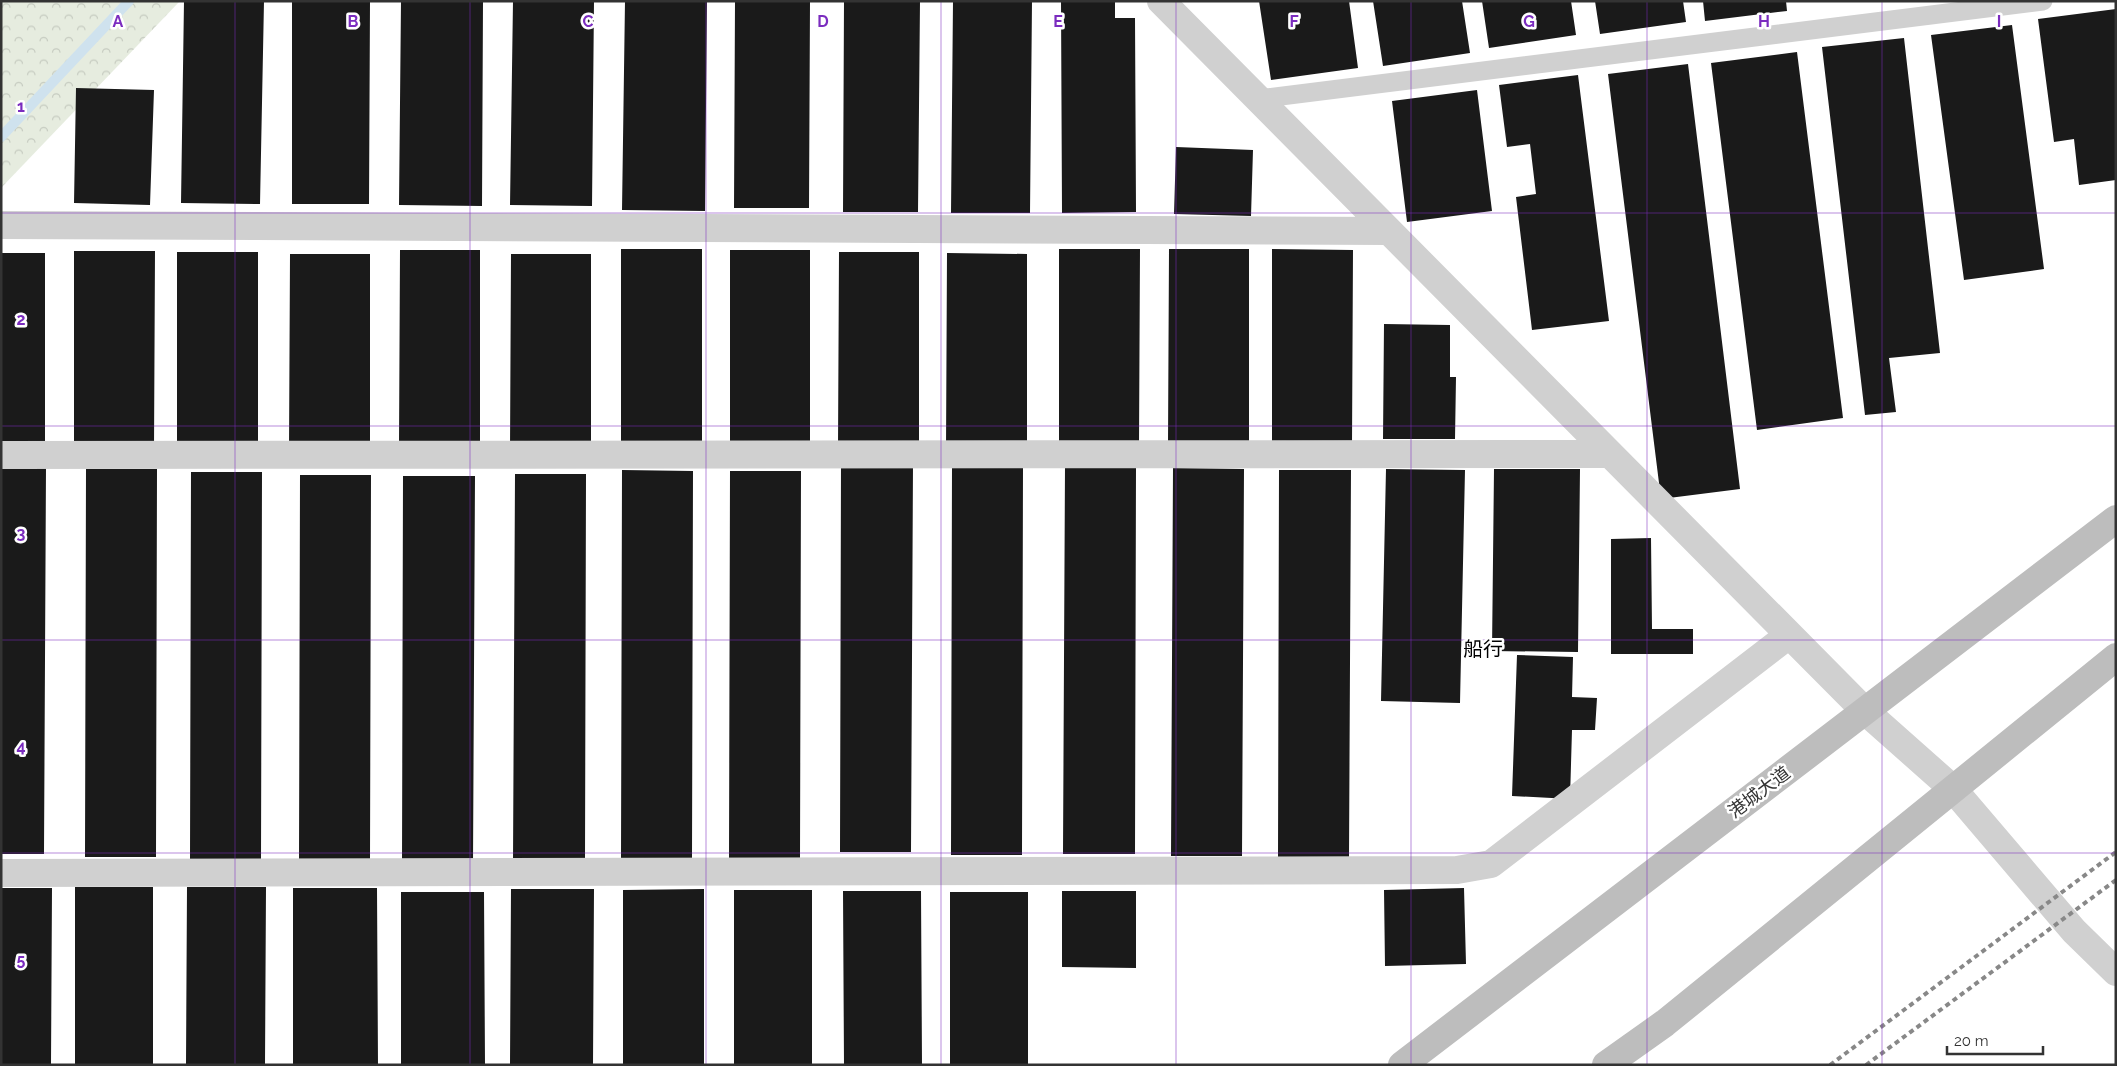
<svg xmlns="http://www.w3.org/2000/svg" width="2117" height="1066" viewBox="0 0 2117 1066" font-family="Raleway,'Noto Sans SC',sans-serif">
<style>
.forest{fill:url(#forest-crowns)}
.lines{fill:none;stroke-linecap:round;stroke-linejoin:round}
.stream{stroke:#cfe2ee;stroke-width:10}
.building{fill:#1a1a1a}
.service{stroke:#d0d0d0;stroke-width:19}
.minor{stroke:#d0d0d0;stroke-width:28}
.secondary{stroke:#bdbdbd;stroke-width:28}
.rail{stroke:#888;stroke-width:4;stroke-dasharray:5 4;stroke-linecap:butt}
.grid{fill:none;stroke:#7b2cbf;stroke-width:1;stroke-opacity:0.55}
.labels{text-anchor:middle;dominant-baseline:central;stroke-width:5;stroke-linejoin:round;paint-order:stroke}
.street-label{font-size:18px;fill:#333;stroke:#fff}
.quarter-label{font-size:20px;fill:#000;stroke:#fff}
.grid-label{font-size:16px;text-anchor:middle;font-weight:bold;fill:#7b2cbf;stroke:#fff;stroke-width:5;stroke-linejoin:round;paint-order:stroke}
</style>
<defs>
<pattern id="forest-crowns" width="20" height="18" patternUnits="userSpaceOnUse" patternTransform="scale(1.25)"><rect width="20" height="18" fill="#e6ecdf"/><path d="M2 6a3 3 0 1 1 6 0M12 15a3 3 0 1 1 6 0" fill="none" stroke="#c6cbc0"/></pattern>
</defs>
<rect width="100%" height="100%" fill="#fff"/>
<path class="forest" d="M 1,1 L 180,1 L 1,188 Z"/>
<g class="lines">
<path class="stream" d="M 1,137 L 129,1"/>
</g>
<path class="building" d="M 184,1 L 264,1 L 260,204 L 181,203 Z
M 292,1 L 370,1 L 369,204 L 292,204 Z
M 401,1 L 483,1 L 482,206 L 399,205 Z
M 513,1 L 594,1 L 592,206 L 510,205 Z
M 625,1 L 707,1 L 705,211 L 622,210 Z
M 735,1 L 810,1 L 809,208 L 734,208 Z
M 844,1 L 920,1 L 918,212 L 843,212 Z
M 953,1 L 1032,1 L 1030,213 L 951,213 Z
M 1061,1 L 1115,1 L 1115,18 L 1135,18 L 1136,212 L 1062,213 Z
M 1259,1 L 1349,1 L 1358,68 L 1271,80 Z
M 1373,1 L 1462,1 L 1470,53 L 1383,66 Z
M 1482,1 L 1571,1 L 1576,35 L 1489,48 Z
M 1595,1 L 1683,1 L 1686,22 L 1600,34 Z
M 1703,1 L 1786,1 L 1787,11 L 1705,21 Z
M 2116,9 L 2116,180 L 2079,185 L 2074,139 L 2054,142 L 2038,19 Z
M 2012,25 L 2044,269 L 1964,280 L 1931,35 Z
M 1904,38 L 1940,353 L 1889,358 L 1896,412 L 1865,415 L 1822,47 Z
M 1797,52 L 1843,418 L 1757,430 L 1711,63 Z
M 1688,64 L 1740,489 L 1661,499 L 1608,74 Z
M 1578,75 L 1609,321 L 1532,330 L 1516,197 L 1536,194 L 1530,144 L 1507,147 L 1499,85 Z
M 76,88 L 154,90 L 150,205 L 74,203 Z
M 1477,90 L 1492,211 L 1407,222 L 1392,101 Z
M 1176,147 L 1253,150 L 1251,216 L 1174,214 Z
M 621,249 L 702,249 L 702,445 L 621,445 Z
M 1059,249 L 1140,249 L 1139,445 L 1059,445 Z
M 1169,249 L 1249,249 L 1249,445 L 1168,445 Z
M 1272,249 L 1353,250 L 1352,446 L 1272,445 Z
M 400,250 L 480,250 L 480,447 L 399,446 Z
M 730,250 L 810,250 L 810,446 L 730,446 Z
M 74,251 L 155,251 L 154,448 L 74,447 Z
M 177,252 L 258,252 L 258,448 L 177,448 Z
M 839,252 L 919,252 L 919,448 L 838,448 Z
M 1,253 L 45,253 L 45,449 L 1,449 Z
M 947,253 L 1027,254 L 1027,450 L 946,450 Z
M 290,254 L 370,254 L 370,450 L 289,450 Z
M 511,254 L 591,254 L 591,450 L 510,450 Z
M 1384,324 L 1450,325 L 1450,377 L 1456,377 L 1455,439 L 1383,439 Z
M 841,464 L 913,464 L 911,852 L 840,852 Z
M 1,466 L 46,466 L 44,854 L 1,854 Z
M 1065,466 L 1136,466 L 1135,854 L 1063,854 Z
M 952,467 L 1023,467 L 1022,855 L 951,855 Z
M 1173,468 L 1244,469 L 1242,856 L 1171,856 Z
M 86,469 L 157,469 L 156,857 L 85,857 Z
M 1386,469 L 1465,470 L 1460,703 L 1381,701 Z
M 1494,469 L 1580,469 L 1578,652 L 1492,651 Z
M 622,470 L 693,471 L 692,858 L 621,858 Z
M 1279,470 L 1351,470 L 1349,858 L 1278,858 Z
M 730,471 L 801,471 L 800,859 L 729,859 Z
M 191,472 L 262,472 L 261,860 L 190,859 Z
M 515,474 L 586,474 L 585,862 L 513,862 Z
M 300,475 L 371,475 L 370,863 L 299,863 Z
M 403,476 L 475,476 L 473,864 L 402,864 Z
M 1651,538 L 1652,629 L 1693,629 L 1693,654 L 1611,654 L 1611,539 Z
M 1517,655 L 1573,657 L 1572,697 L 1597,698 L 1595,730 L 1572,730 L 1570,799 L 1512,796 Z
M 75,887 L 153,887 L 153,1065 L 75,1065 Z
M 187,887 L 266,887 L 265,1065 L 186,1065 Z
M 1,888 L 52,888 L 51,1065 L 1,1065 Z
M 293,888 L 377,888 L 378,1065 L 293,1065 Z
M 1464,888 L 1466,964 L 1385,966 L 1384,890 Z
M 511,889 L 594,889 L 593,1065 L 510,1065 Z
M 704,889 L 704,1065 L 623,1065 L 623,890 Z
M 734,890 L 812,890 L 812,1065 L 734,1065 Z
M 843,891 L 921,891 L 922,1065 L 844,1065 Z
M 1062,891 L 1136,891 L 1136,968 L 1062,967 Z
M 401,892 L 484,892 L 485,1065 L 401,1065 Z
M 950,892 L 1028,892 L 1028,1065 L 950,1065 Z"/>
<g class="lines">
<path class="service" d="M 1258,99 L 2043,1"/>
<path class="minor" d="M 1161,1 L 1865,711 L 1953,789 L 2074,931 L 2116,972
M 1,225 L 1389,231
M 1,455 L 1610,454
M 1,873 L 1457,870 L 1491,864 L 1789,635"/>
<path class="secondary" d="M 1402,1065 L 2116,519
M 1606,1065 L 1665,1023 L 2116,657"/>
<path class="rail" d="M 1830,1065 L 2116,852
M 1866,1065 L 2116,880"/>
</g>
<path class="grid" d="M 235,1 L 235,1065M 470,1 L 470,1065M 706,1 L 706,1065M 941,1 L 941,1065M 1176,1 L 1176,1065M 1411,1 L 1411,1065M 1647,1 L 1647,1065M 1882,1 L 1882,1065M 1,213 L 2116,213M 1,426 L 2116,426M 1,640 L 2116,640M 1,853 L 2116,853"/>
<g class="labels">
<g class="street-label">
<text transform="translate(1759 792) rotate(-37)">港城大道</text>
</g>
<g class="quarter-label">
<text x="1483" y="649">船行</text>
</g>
</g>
<g class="grid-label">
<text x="118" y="27">A</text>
<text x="353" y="27">B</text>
<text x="588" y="27">C</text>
<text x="823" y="27">D</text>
<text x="1058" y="27">E</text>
<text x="1294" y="27">F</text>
<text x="1529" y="27">G</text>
<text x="1764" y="27">H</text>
<text x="1999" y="27">I</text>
<text x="21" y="112">1</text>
<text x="21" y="325">2</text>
<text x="21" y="539">3</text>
<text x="21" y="752">4</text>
<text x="21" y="965">5</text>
</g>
<rect width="2117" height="1066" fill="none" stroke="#333333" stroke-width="5"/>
<path d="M1947 1046v8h96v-8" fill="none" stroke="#333333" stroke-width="2.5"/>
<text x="1954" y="1046" font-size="15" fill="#333333" stroke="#ffffff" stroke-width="4" paint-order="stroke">20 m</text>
</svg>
